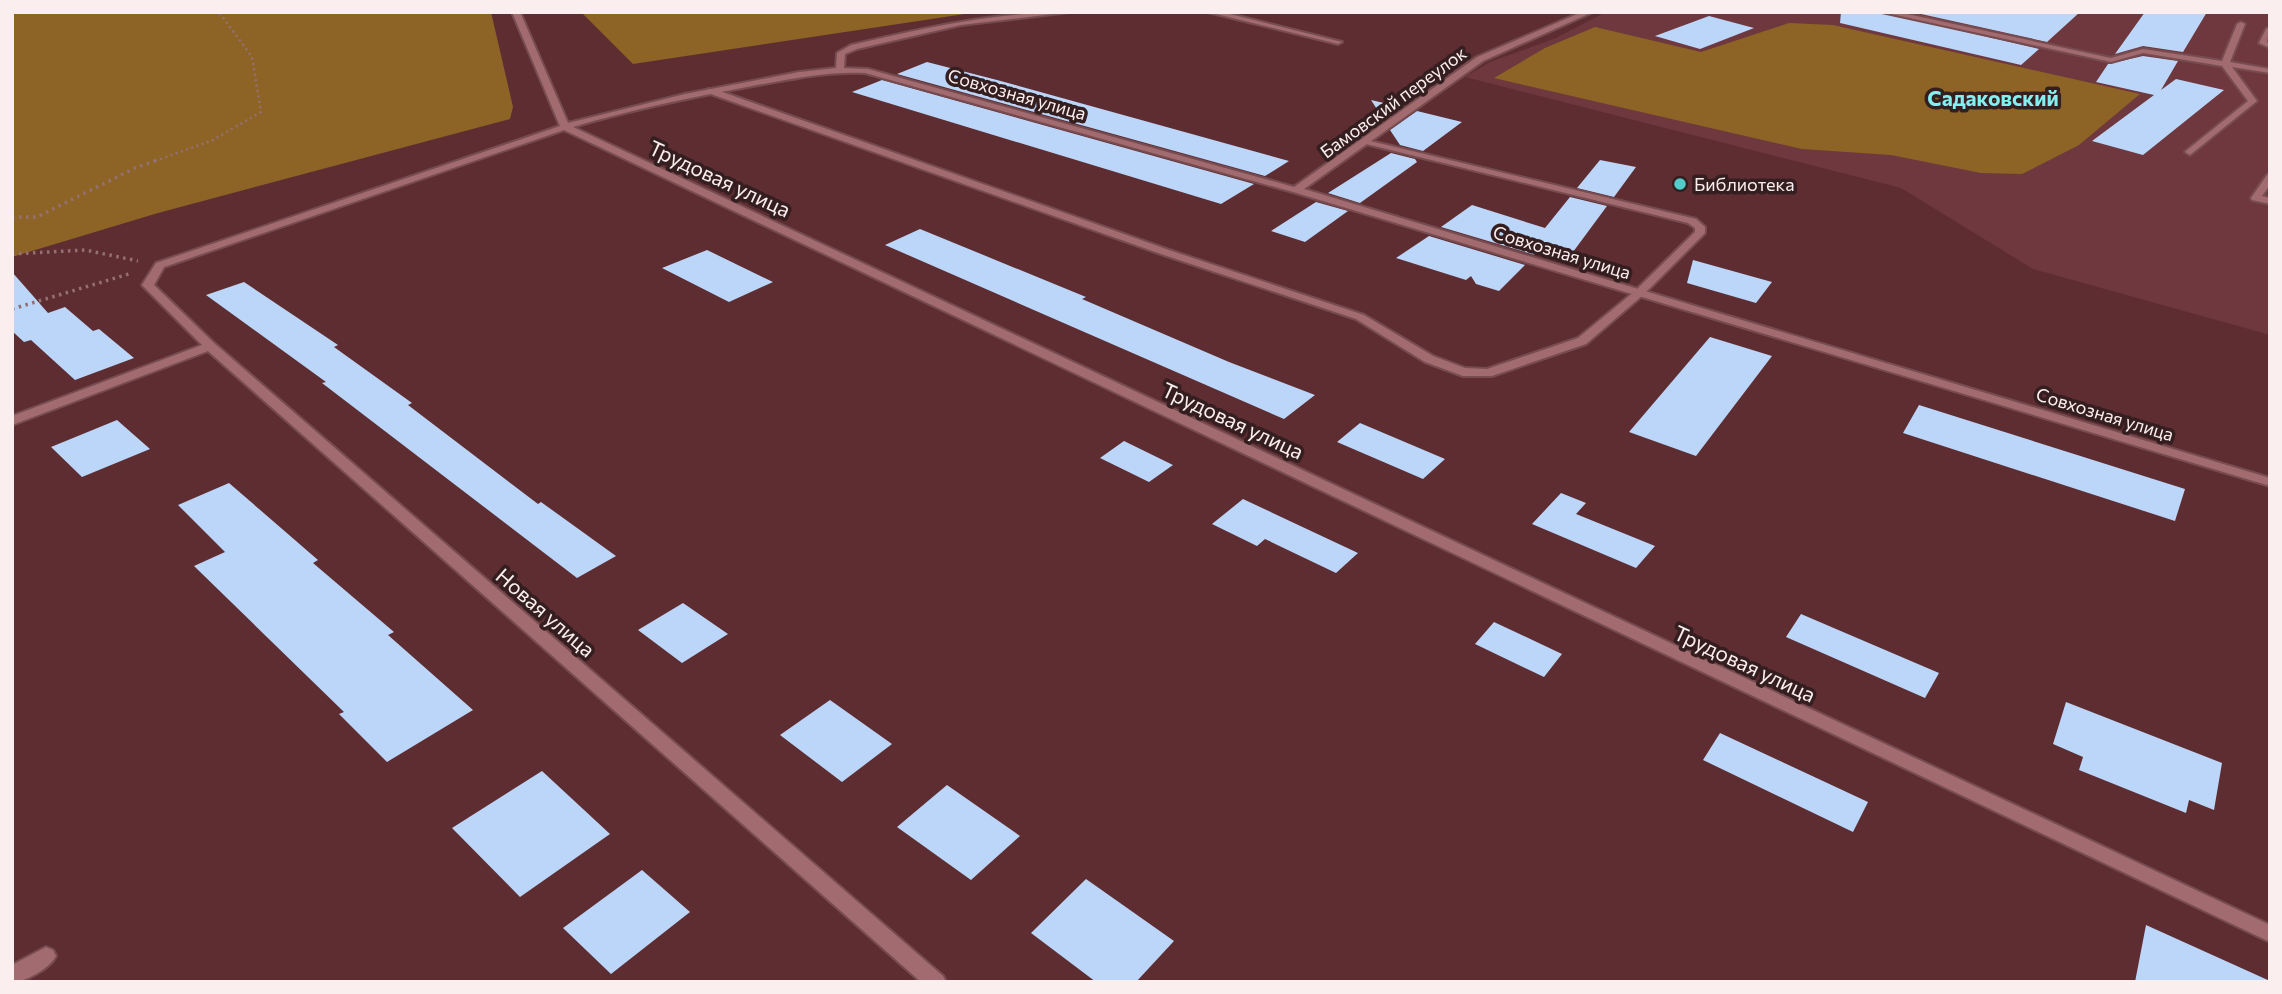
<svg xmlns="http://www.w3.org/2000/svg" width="2282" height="994" viewBox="0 0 2282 994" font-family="Commissioner,sans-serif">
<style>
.built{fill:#6f383e}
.forest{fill:#8d6425}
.building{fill:#bbd6f9}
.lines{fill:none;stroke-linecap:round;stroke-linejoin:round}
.service-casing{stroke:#774c50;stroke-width:4}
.minor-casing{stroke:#774c50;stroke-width:4}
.path-far1{stroke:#947073;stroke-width:2.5;stroke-dasharray:2 3.5;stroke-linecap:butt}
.path{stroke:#947073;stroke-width:3.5;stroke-dasharray:2.5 4.5;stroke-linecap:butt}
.service{fill:#a16b6f;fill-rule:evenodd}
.minor{fill:#a16b6f;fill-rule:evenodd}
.poi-dot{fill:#52cdcc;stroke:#341e20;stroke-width:2.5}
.labels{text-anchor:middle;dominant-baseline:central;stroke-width:7;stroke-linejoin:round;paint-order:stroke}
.far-street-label{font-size:18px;fill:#fbeeee;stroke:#341e20}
.far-poi-label{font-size:18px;fill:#fbeeee;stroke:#341e20;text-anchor:start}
.far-quarter-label{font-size:21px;font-weight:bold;fill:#83efee;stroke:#341e20}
.street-label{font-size:21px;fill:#fbeeee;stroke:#341e20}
</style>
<rect width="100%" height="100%" fill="#5e2d32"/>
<path class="built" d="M 1606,12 L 2270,12 L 2270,335 L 2033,269 L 1901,188 L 1465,77 L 1490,62 L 1556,38 Z"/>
<path class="forest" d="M 12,12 L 491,12 L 513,107 L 510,119 L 158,213 L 12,257 Z
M 581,12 L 978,12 L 633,64 Z
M 1789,23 L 1833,25 L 2140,94 L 2079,145 L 2022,174 L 1981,173 L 1891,155 L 1802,149 L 1494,78 L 1545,48 L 1595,27 L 1701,52 Z"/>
<path class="building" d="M 1841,12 L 1880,12 L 2039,49 L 2021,65 L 1840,23 Z
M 1912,12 L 2080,12 L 2047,42 Z
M 2145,12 L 2207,12 L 2183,52 L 2143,46 L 2115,54 Z
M 1709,16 L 1754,28 L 1700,49 L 1655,36 Z
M 2143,56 L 2178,61 L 2161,90 L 2176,79 L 2224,90 L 2143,155 L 2092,141 L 2154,95 L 2096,82 L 2108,64 Z
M 927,62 L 997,80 L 1289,161 L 1265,176 L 897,74 Z
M 882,80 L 1254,184 L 1221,204 L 852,92 Z
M 1371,100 L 1401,107 L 1384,120 Z
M 1417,111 L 1462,122 L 1423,151 L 1400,145 L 1390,130 Z
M 1391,153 L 1415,159 L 1417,162 L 1360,203 L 1328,193 Z
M 1600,160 L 1636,167 L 1614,197 L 1577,188 Z
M 1570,197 L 1607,206 L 1573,252 L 1546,244 L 1535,255 L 1441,227 L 1472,205 L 1545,228 Z
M 1316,202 L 1348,211 L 1305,242 L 1271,231 Z
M 920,229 L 1086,297 L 1082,299 L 1229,362 L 1315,395 L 1284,419 L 885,245 Z
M 1429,236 L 1525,265 L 1499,291 L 1476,284 L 1471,276 L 1466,280 L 1396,258 Z
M 707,250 L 773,282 L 729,302 L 662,268 Z
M 1693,260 L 1772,282 L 1756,303 L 1687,283 Z
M 12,272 L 48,313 L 65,307 L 93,331 L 99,329 L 134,358 L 75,380 L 31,340 L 24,342 L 12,331 Z
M 244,282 L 338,345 L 334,347 L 412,403 L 408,405 L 538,504 L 541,502 L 616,556 L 577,578 L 322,383 L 326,382 L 206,295 Z
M 1710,337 L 1772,356 L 1696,456 L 1629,432 Z
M 1919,405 L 2185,489 L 2175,521 L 1903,433 Z
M 117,420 L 150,449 L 82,477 L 51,447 Z
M 1360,423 L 1445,459 L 1423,479 L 1337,442 Z
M 1124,441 L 1173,465 L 1149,482 L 1100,458 Z
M 229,483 L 318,560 L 313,563 L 394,632 L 388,635 L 473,710 L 387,762 L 339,714 L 344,712 L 194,566 L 225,552 L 178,505 Z
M 1561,493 L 1586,503 L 1576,514 L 1655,546 L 1636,568 L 1532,524 Z
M 1243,499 L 1358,553 L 1336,573 L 1265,539 L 1257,546 L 1212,524 Z
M 683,603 L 728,634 L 682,663 L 638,630 Z
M 1801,614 L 1939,673 L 1925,698 L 1786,637 Z
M 1494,622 L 1562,654 L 1544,677 L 1475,644 Z
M 830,700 L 892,744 L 842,782 L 780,735 Z
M 2066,702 L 2222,763 L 2214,810 L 2189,800 L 2186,813 L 2079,770 L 2083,757 L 2053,744 Z
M 1720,733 L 1868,802 L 1853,832 L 1703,760 Z
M 542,771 L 610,834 L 520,897 L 452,828 Z
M 947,785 L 1020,836 L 971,880 L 897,827 Z
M 642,870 L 690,912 L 611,974 L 563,928 Z
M 1086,879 L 1174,941 L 1136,982 L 1096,982 L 1031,933 Z
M 2146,925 L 2270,981 L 2270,982 L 2135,982 Z"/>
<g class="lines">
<defs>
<path id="service" d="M 1208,12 L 1222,12 L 1342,42 L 1338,44 Z
M 1882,12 L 1898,12 L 2111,58 L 2143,49 L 2222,61 L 2237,24 L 2241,22 L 2245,24 L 2230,62 L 2270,69 L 2270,73 L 2232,67 L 2257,101 L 2190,155 L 2185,152 L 2187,150 L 2248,101 L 2222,66 L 2143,53 L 2111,62 Z
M 2270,27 L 2267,42 L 2270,43 L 2270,48 L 2259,43 L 2266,29 Z
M 708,89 L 714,89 L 1169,250 L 1364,315 L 1433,356 L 1465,368 L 1487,369 L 1578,338 L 1635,291 L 1695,232 L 1695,228 L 1688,223 L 1362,143 L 1362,139 L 1696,219 L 1705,227 L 1705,233 L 1643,295 L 1586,344 L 1492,376 L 1463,376 L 1425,362 L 1356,319 L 1161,254 L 708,93 Z
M 2270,174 L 2270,185 L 2262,196 L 2270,198 L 2270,204 L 2252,200 L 2251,198 L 2267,175 Z
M 46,947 L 53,950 L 56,956 C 50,968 26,982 12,982 L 12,965 Z"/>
<path id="minor" d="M 512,12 L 520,12 L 568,123 L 685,94 L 799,72 L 836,68 L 837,53 L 851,45 C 923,28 995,12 1069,12 L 961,25 L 857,49 L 845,54 L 844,68 L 868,69 L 1294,187 L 1477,57 L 1582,12 L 1593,12 L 1483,61 L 1304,189 L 2270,478 L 2270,486 L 1293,192 L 865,73 C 825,71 786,80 747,87 C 688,98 630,110 573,127 L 2270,925 L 2270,942 L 564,130 L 164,267 L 154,285 L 214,343 L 943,976 L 946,982 L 921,982 L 208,351 L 12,425 L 12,416 L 202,345 L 142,285 L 156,263 L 560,126 Z"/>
</defs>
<use href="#service" class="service-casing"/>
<use href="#minor" class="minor-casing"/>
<path class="path-far1" d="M 155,161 L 213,140 L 261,112 L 252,57 L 219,12"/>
<path class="path" d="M 12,217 L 37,217 L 135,168 L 160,159
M 12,254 L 85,250 L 138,261
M 12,309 L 129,274"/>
<use href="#service" class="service"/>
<use href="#minor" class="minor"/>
</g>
<circle class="poi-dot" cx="1680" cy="184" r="7"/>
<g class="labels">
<g class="far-street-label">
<text transform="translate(1017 94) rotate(16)">Совхозная улица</text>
<text transform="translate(1393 102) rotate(-36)">Бамовский переулок</text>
<text transform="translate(1562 252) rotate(17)">Совхозная улица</text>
<text transform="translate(2105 414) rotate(17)">Совхозная улица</text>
</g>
<g class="far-poi-label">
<text x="1694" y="184">Библиотека</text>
</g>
<g class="far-quarter-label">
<text x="1993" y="97">Садаковский</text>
</g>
<g class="street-label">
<text transform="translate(720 178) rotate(25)">Трудовая улица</text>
<text transform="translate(1233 420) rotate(25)">Трудовая улица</text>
<text transform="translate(546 612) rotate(41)">Новая улица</text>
<text transform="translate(1745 663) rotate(25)">Трудовая улица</text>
</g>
</g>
<rect width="2282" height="994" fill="none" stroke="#fbeeee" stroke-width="28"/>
</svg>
